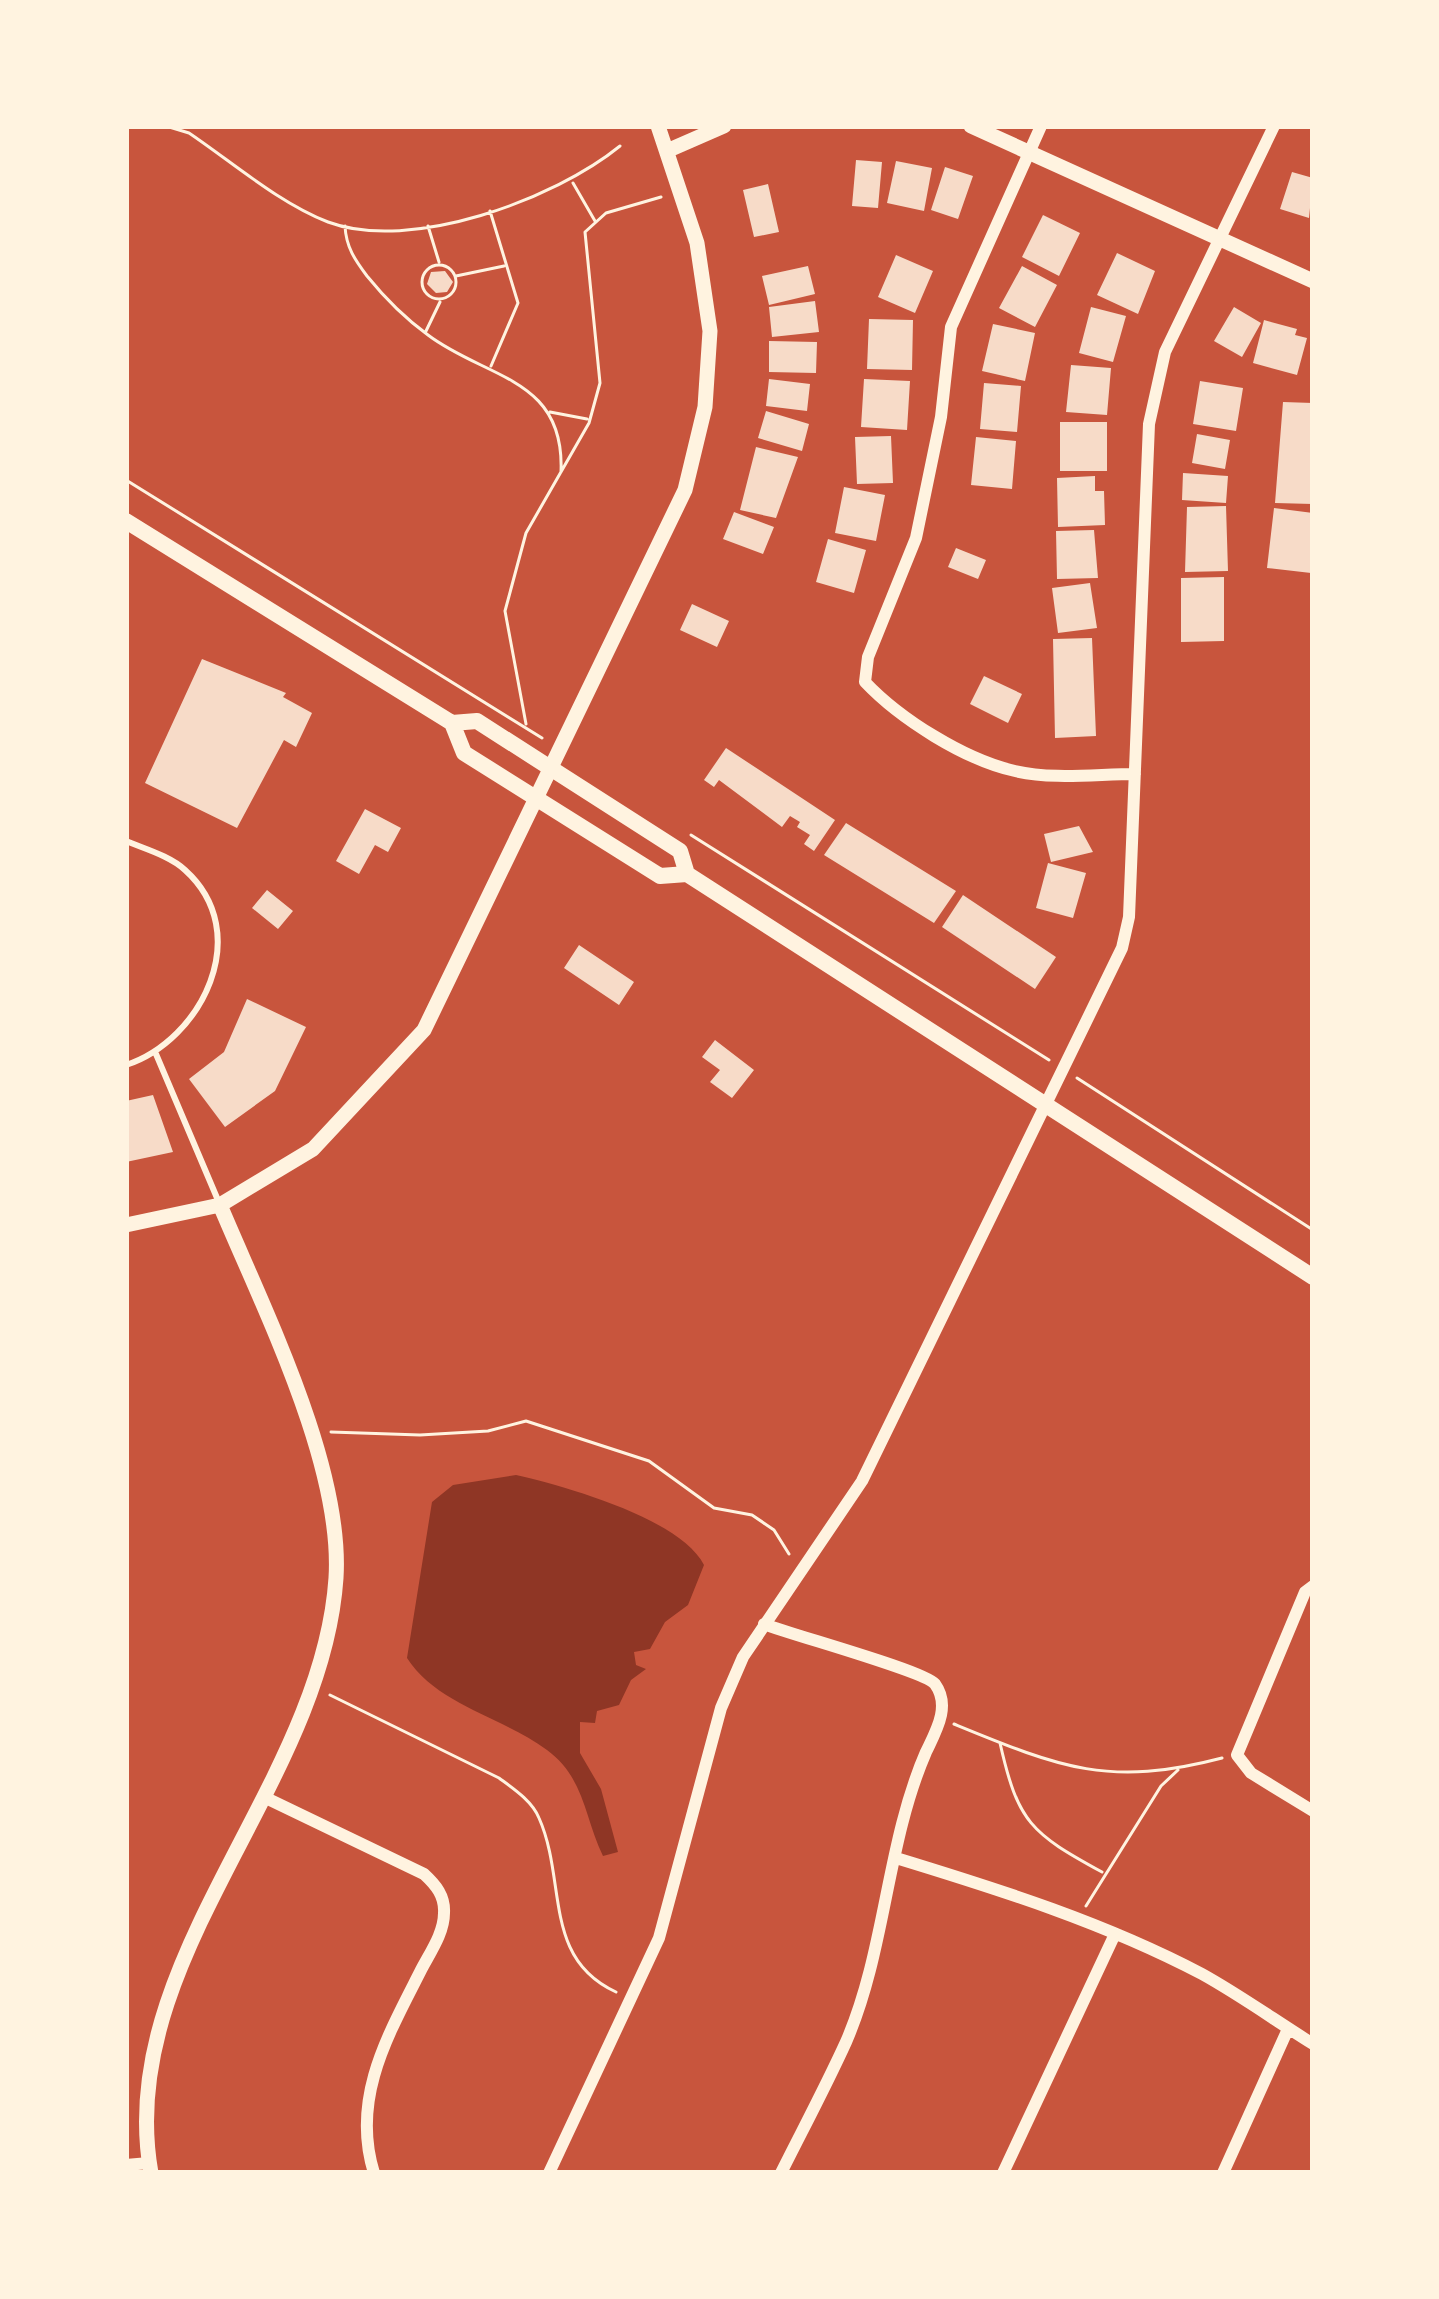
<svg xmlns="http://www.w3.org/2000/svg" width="1439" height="2299" viewBox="0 0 1439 2299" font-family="'Zilla Slab',serif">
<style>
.water{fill:#8f3625}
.building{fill:#f7dbc8}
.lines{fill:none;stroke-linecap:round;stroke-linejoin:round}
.path{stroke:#fff3e0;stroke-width:3}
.service{stroke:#fff3e0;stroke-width:6}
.minor{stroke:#fff3e0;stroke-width:12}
.tertiary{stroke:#fff3e0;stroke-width:15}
.secondary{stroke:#fff3e0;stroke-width:16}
</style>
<rect width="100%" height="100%" fill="#c8553d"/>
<path class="water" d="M 516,1475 C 565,1486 681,1519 704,1565 L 688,1605 L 665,1622 L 650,1649 L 634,1652 L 636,1665 L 646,1669 L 631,1680 L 619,1705 L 597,1711 L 595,1723 L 580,1722 L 580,1753 L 601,1789 L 618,1852 L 603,1856 C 584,1817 585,1778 547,1750 C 503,1717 437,1705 407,1658 L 432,1502 L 453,1485 Z"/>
<path class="building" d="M 856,160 L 882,162 L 878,208 L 852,206 Z
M 896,161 L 932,168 L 924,211 L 887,203 Z
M 945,167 L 973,176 L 958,219 L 931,210 Z
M 1292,172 L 1313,178 L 1309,218 L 1280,209 Z
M 768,184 L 779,232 L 754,237 L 743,190 Z
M 1043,215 L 1080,233 L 1059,276 L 1022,257 Z
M 1117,253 L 1155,271 L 1138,314 L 1097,295 Z
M 896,255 L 933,271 L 915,313 L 878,297 Z
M 808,266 L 815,294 L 769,305 L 762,276 Z
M 1022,266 L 1057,285 L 1035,327 L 999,308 Z
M 445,271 L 453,282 L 447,292 L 436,293 L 427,284 L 431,272 Z
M 815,301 L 819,332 L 772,337 L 769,307 Z
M 1091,307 L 1126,316 L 1113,362 L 1079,353 Z
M 1234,307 L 1261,323 L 1242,357 L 1214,341 Z
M 869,319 L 913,320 L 912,370 L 867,369 Z
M 1264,320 L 1297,329 L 1295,335 L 1307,338 L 1297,375 L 1253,363 Z
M 993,324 L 1035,333 L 1025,381 L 982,371 Z
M 769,341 L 817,342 L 816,373 L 769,372 Z
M 1071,365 L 1111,368 L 1107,415 L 1066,412 Z
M 769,379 L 810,384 L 807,411 L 766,406 Z
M 864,379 L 910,381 L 907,430 L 861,427 Z
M 1200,381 L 1243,388 L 1236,431 L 1193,424 Z
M 984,383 L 1021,386 L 1017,432 L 980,429 Z
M 1283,402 L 1313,403 L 1313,504 L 1275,503 Z
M 766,411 L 809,424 L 802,451 L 758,438 Z
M 1060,422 L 1107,422 L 1107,471 L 1060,471 Z
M 1197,434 L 1230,440 L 1225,469 L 1192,463 Z
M 891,436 L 893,483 L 857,484 L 855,437 Z
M 976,437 L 1016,441 L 1012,489 L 971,485 Z
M 756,447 L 798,457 L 776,518 L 740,510 Z
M 1183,473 L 1228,476 L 1226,503 L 1182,500 Z
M 1095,476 L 1095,491 L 1104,491 L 1105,525 L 1058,527 L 1057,478 Z
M 844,487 L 885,495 L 876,541 L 835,533 Z
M 1226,506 L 1228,571 L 1185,572 L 1187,507 Z
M 1274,508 L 1313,513 L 1311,573 L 1267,568 Z
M 734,512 L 774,527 L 763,554 L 723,539 Z
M 1094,530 L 1098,578 L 1057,579 L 1056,531 Z
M 828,539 L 866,550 L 854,593 L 816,582 Z
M 956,548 L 986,560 L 978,579 L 948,567 Z
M 1224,577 L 1224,641 L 1181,642 L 1181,578 Z
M 1090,583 L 1097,628 L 1058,633 L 1052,588 Z
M 692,604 L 729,621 L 717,647 L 680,630 Z
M 1092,638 L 1096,736 L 1055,738 L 1053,639 Z
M 202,659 L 286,693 L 283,697 L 312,713 L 296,747 L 284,740 L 237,828 L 145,783 Z
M 984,676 L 1022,694 L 1008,723 L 970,704 Z
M 726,748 L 835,820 L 814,851 L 804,844 L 810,835 L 797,827 L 800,822 L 790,816 L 782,827 L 719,780 L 714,787 L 704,780 Z
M 365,809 L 401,828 L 388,852 L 375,845 L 359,874 L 336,861 Z
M 846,823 L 956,891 L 934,923 L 824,855 Z
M 1079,826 L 1093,852 L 1051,862 L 1044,834 Z
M 1048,863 L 1086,873 L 1073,918 L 1036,908 Z
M 267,890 L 293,911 L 278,929 L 252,908 Z
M 963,895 L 1056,957 L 1035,989 L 942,927 Z
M 579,945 L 634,982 L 619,1005 L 564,968 Z
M 247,999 L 306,1027 L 275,1091 L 225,1127 L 189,1079 L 224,1052 Z
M 715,1040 L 754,1070 L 732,1098 L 710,1082 L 720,1070 L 702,1057 Z
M 153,1095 L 173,1152 L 126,1162 L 126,1101 Z"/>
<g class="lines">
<path class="path" d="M 166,126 L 189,133 C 232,162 279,203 328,222 C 411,253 555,199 620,146
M 573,183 L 595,221
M 490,211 L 518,303 L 491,366
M 345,226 C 346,247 355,260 367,276 C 384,297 406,319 428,335 C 486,379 565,377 561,472
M 428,226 L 439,262
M422 282a17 17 0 1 1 34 0a17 17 0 1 1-34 0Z
M 456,276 L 504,266
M 426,331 L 440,302
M 550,412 L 587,419
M 126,480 L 542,738
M 526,724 L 505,611 L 526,533 L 589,423 L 600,383 L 585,232 L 606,213 L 661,197
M 691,835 L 1049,1060
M 1077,1078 L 1313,1230
M 331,1432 L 420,1435 L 488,1431 L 526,1421 L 649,1461 L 714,1508 L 752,1515 L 774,1530 L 789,1554
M 330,1695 L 499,1778 C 514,1789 532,1801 539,1818 C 567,1881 542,1958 616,1992
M 954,1724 C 1059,1767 1108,1788 1222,1758
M 1000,1743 C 1018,1823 1031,1833 1102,1872
M 1086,1906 L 1161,1786 L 1178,1770"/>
<path class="service" d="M 126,841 C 145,849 170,856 185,870 C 255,933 202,1040 126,1065
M 156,1054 L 220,1205"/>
<path class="minor" d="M 1041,126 L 951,327 L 941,417 L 916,538 L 868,657 L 865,682 C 900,719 965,760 1015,771 C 1053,780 1097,774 1135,774
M 1313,1586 L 1305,1592 L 1237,1755 L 1251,1773 L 1313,1811
M 764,1624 C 792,1635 925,1671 935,1684 C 951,1706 936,1731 926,1752 C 886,1844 886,1950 846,2042 C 826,2086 803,2129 781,2173
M 266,1798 L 424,1874 C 436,1885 445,1896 444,1913 C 444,1934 429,1954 420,1972 C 387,2037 351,2099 374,2173
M 896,1858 C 1001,1890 1105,1923 1202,1974 C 1240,1995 1276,2021 1313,2044
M 126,2165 L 149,2163
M 549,2173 L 659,1938 L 721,1708 L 743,1657 L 862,1481 L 1122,948 L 1129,917 L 1149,424 L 1165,352 L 1274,126
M 1003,2173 L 1115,1934
M 1223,2173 L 1288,2029"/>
<path class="tertiary" d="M 971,126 L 1313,281
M 669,150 L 724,126
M 126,1225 L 220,1205 L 313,1149 L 424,1030 L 483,908 L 685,490 L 705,407 L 710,331 L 697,243 L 658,126
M 151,2173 C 113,1961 322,1787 336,1578 C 343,1466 264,1310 220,1205"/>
<path class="secondary" d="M 126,521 L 452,723 L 464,753 L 660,876 L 687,874 L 1313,1277
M 452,723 L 477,721 L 680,851 L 687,874"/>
</g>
<rect width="1439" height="2299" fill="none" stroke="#fff3e0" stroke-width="258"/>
</svg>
